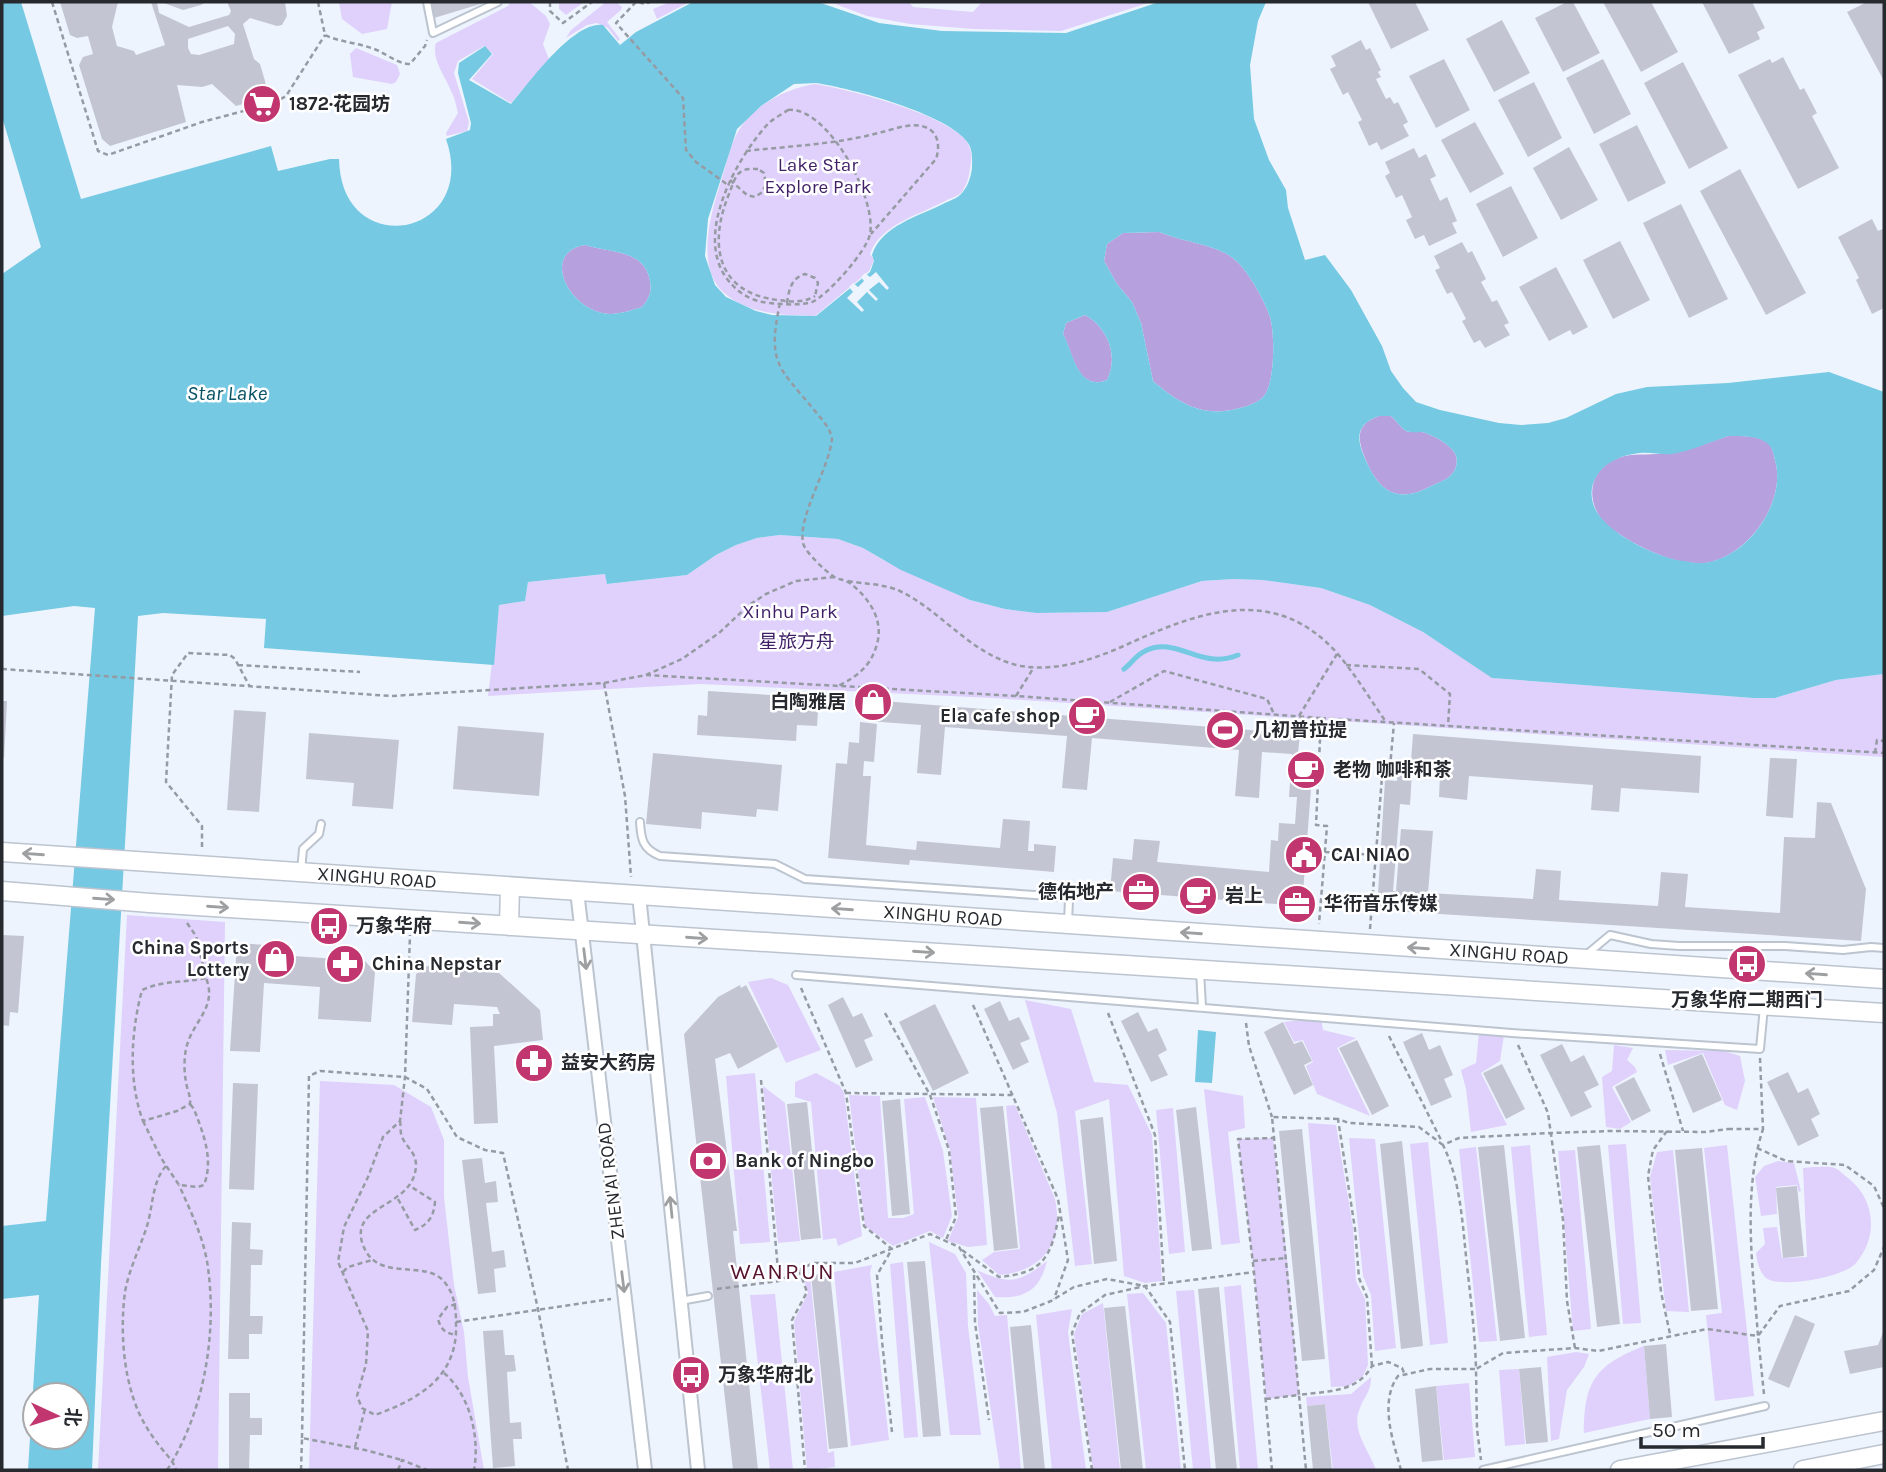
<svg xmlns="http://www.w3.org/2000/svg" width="1886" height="1472" viewBox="0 0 1886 1472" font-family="Karla,'Noto Sans SC',sans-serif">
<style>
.green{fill:#dfd1fb}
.forest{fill:#b6a0de}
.water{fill:#75c9e3;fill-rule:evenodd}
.pier{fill:#edf4fe}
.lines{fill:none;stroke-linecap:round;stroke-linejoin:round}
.stream{stroke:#75c9e3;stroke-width:5}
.building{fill:#c4c5d3;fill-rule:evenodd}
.lane-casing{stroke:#bcc4d0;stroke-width:10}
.street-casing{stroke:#bcc4d0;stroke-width:16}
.secondary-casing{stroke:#bcc4d0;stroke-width:21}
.path{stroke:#969ba3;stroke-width:2.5;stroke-dasharray:5 3.5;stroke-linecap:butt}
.lane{stroke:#fff;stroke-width:6}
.street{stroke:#fff;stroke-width:12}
.secondary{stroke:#fff;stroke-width:18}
.path-bridge{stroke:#969ba3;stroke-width:2.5;stroke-dasharray:5 3.5;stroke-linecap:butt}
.oneway{stroke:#9d9fa1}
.labels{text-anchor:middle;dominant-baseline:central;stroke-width:5;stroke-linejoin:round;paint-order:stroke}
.poi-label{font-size:19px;font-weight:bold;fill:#26292e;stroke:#fff;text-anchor:start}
.park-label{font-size:19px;fill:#3f1f66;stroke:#fff}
.street-label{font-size:19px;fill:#26292e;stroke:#fff}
.water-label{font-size:21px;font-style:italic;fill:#065164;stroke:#fff}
.quarter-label{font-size:23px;letter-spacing:2px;fill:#57142f;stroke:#fff}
</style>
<rect width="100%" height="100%" fill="#edf4fe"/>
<path class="green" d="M 339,2 L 392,2 L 387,29 L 362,34 L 342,19 Z
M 511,2 L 529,2 L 546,16 L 550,24 L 543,44 L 549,59 L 511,103 L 472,79 L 493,54 L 484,46 L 458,61 L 454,73 L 469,122 L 467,131 L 447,136 L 446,133 L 458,113 C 456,106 455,98 451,91 C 445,76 431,59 436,43 L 508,6 Z
M 559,2 L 584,2 L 566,15 L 559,9 Z
M 606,2 L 616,2 L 622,7 L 621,10 L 607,22 L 620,39 L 618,41 L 608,28 L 597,23 L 587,25 L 566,38 L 571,30 Z
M 670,2 L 689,2 L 657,19 L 653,9 Z
M 830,2 L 909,2 L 913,7 L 973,12 L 982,2 L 1151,2 L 1061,31 L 974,29 L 910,24 L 867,16 Z
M 356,48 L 397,65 L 400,74 L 396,82 L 392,84 L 353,77 L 350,54 Z
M 815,84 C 848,89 949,115 967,142 C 972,150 972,159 970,168 C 969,176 967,186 961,193 C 958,196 951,198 947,200 C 922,214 880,224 870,254 L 874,260 L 869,271 L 815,316 C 786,315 753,315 728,296 C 692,271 712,209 723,175 C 727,161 731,143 739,130 C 753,105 788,88 815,84 Z
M 780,535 L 838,539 L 863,548 L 885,561 L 970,600 L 1005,609 L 1036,613 L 1107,612 L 1202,581 L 1233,579 L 1262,580 L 1321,588 L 1370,605 L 1423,632 L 1493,678 L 1753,698 L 1775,698 L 1836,680 L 1884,674 L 1884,757 L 992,698 L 700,684 L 488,696 L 499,605 L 525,601 L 528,582 L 606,574 L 608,584 L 687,575 L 716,555 L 736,545 L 757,538 Z
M 127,915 L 225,922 L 218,1470 L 98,1470 Z
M 771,978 L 788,985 L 821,1050 L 786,1063 L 748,982 Z
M 1025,1000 L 1071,1009 L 1094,1082 L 1128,1085 L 1152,1135 L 1162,1281 L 1145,1283 L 1124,1276 L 1109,1099 L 1075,1111 L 1092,1264 L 1075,1266 L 1057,1113 Z
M 1321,1018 L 1323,1030 L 1356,1038 L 1337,1048 L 1370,1116 L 1317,1094 L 1306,1066 L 1313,1062 L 1303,1040 L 1294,1042 L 1284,1022 Z
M 1479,1032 L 1504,1035 L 1500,1061 L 1481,1073 L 1507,1125 L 1471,1132 L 1466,1089 L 1461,1070 L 1476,1063 Z
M 1614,1045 L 1633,1048 L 1627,1060 L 1635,1067 L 1637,1072 L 1612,1087 L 1631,1122 L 1620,1129 L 1606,1127 L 1602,1077 L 1612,1071 Z
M 1665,1050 L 1724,1051 L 1740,1056 L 1745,1081 L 1737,1110 L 1725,1105 L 1703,1053 L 1668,1065 Z
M 755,1073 L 770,1242 L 740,1244 L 726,1076 Z
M 816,1073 L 840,1086 L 844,1093 L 862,1236 L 838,1246 L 836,1238 L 823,1240 L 811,1102 L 795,1097 L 795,1082 Z
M 320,1081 L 394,1085 L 431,1107 L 444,1140 L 444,1197 L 454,1285 L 464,1332 L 468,1377 L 484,1470 L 309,1470 Z
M 763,1086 L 785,1103 L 800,1241 L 778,1243 Z
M 1204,1089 L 1243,1096 L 1245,1128 L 1228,1132 L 1240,1243 L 1221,1245 Z
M 849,1095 L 880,1096 L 888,1218 L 903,1218 L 914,1214 L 904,1099 L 925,1097 L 943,1151 L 952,1216 L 943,1238 L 930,1231 L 893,1246 L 865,1226 Z
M 933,1097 L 976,1098 L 987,1245 L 968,1247 L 948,1241 L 958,1217 L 950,1150 Z
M 1015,1105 L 1055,1199 C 1064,1244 1043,1271 999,1275 L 982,1260 L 994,1252 L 1020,1249 L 1006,1106 Z
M 1173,1108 L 1185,1252 L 1169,1254 L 1156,1110 Z
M 1308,1123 L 1336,1125 L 1353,1228 L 1356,1281 L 1365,1299 L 1368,1365 L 1363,1376 L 1349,1386 L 1331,1387 Z
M 1273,1138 L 1287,1258 L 1299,1395 L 1266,1399 L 1254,1272 L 1238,1139 Z
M 1349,1138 L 1375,1139 L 1396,1348 L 1375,1351 L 1371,1295 L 1363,1276 Z
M 1428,1142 L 1448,1343 L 1430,1345 L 1410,1144 Z
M 1626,1144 L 1641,1323 L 1623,1324 L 1608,1145 Z
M 1530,1145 L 1547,1335 L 1529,1337 L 1511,1147 Z
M 1727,1145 L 1754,1396 L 1715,1401 L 1706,1315 L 1722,1313 L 1704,1148 Z
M 1476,1147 L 1497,1341 L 1479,1342 L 1459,1149 Z
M 1575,1150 L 1591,1329 L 1573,1331 L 1558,1151 Z
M 1673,1150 L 1689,1312 L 1666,1311 L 1650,1177 L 1657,1152 Z
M 1778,1161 L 1794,1163 L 1801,1191 L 1799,1192 L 1797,1185 L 1776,1187 L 1777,1214 L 1761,1216 L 1755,1177 L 1764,1166 Z
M 1814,1167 C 1820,1167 1830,1166 1835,1168 C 1839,1170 1844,1175 1848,1178 C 1875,1199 1879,1236 1856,1263 C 1845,1277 1780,1289 1766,1278 C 1759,1272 1757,1261 1756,1253 L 1765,1244 L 1763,1228 L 1777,1227 L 1782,1258 L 1807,1257 L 1803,1168 Z
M 929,1242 L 955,1254 L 966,1273 L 968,1326 L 981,1435 L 950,1435 Z
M 1047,1261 C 1040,1291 1024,1299 995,1297 L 977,1270 C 1009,1285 1019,1283 1047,1261 Z
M 903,1262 L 918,1437 L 904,1438 L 890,1264 Z
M 872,1265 L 870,1273 L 889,1440 L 851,1446 L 834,1272 Z
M 810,1275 L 828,1453 L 834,1451 L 835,1467 L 807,1470 L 794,1321 L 808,1293 L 803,1276 Z
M 1241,1285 L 1258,1470 L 1240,1470 L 1224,1287 Z
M 977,1290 L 989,1304 L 995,1316 L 1007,1315 L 1021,1470 L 1000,1470 L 978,1325 Z
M 1194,1290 L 1211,1470 L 1193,1470 L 1176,1291 Z
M 1143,1293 L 1166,1323 L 1181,1470 L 1146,1470 L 1127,1294 Z
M 775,1294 L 793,1470 L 770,1470 L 750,1295 Z
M 1103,1303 L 1120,1470 L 1093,1470 L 1074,1334 L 1082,1314 Z
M 1072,1309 L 1068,1332 L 1086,1470 L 1052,1470 L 1036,1315 Z
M 1644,1346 L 1650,1419 L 1584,1433 C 1584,1381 1596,1365 1644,1346 Z
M 1576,1352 L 1589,1354 L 1584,1367 L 1567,1390 L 1559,1439 L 1551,1441 L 1547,1357 Z
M 1519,1369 L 1525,1444 L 1505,1446 L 1499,1370 Z
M 1371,1377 C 1371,1392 1365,1395 1360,1408 C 1350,1430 1369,1450 1376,1470 L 1333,1470 L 1325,1404 L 1307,1406 L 1306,1397 L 1351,1394 Z
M 1469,1383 L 1475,1457 L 1444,1460 L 1436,1386 Z"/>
<path class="forest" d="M 1159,232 C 1180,241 1212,244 1230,256 C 1246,266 1264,299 1270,317 C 1275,333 1275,383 1264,396 C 1259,402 1248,406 1240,408 C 1204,418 1181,405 1153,381 L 1141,323 L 1132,302 L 1117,284 L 1104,261 L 1107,244 L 1123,233 Z
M 585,245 C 609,253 645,249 650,281 C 652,292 649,299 642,307 C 632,310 621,314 610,314 C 568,312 540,252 585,245 Z
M 1085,315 C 1108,328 1119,356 1107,380 C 1077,392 1073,352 1063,334 L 1066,323 Z
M 1379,416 L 1391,416 C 1396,420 1401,428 1406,431 C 1411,433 1418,431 1422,432 C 1433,435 1448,443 1454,452 C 1459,459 1457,470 1450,476 C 1445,481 1437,483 1431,486 C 1400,503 1381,494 1367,463 C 1358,442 1353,425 1379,416 Z
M 1728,436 C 1740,436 1760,435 1769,444 C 1774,450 1774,458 1776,464 C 1784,504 1750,552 1711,562 C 1702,564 1693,563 1684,562 C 1662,559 1620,538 1604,522 C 1586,502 1588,472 1614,460 C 1627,453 1641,455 1656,454 C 1679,453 1706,444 1728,436 Z"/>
<path class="water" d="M 2,2 L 21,2 L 81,199 L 271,146 L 278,171 L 330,159 L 339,159 C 341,263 480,237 446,139 L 470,130 L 471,123 L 458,73 L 459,63 L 485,46 L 492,54 L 469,80 L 511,104 C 530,82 573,21 603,25 L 620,45 L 636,32 L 693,2 L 818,2 L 879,23 L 942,31 L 1066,33 L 1159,2 L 1266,2 L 1258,21 L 1250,65 L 1254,119 L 1269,160 L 1286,190 L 1288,208 L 1305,260 L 1325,255 L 1351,290 L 1382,346 L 1391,371 L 1403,388 L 1416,402 L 1440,410 L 1499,423 L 1521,425 L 1548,423 L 1566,418 L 1616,394 L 1647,387 L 1728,383 L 1829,372 L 1884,392 L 1884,674 L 1836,680 L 1775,698 L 1753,698 L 1492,678 L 1423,632 L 1370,605 L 1321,588 L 1262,580 L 1233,579 L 1202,581 L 1107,612 L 1036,613 L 1005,609 L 970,600 L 901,570 L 863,548 L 838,539 L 780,535 L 757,538 L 736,545 L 716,555 L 687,575 L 607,584 L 605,574 L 528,582 L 525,601 L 499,605 L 494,665 L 264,648 L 266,619 L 163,613 L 138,616 L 101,1264 L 92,1470 L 28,1470 L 39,1295 L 2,1299 L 2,1226 L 46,1221 L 95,608 L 74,606 L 2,616 L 2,274 L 41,247 L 2,117 ZM 816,83 C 850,88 949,114 968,143 C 973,150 972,160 972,168 C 971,177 968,186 962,193 C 958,198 949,201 943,204 C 919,216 881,226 872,255 L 874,261 L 870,272 L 816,316 L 772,315 L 756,311 L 726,297 L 715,285 L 705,256 L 708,219 L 737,129 L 761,106 L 794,84 ZM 1159,232 C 1180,241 1212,244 1230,256 C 1246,266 1264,299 1270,317 C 1275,333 1275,383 1264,396 C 1259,402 1248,406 1240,408 C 1204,418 1181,405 1153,381 L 1141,323 L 1132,302 L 1117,284 L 1104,261 L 1107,244 L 1123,233 ZM 585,245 C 609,253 645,249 650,281 C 652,292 649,299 642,307 C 632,310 621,314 610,314 C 568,312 540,252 585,245 ZM 1085,315 C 1108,328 1119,356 1107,380 C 1077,392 1073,351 1063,334 L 1066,323 ZM 1379,416 L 1391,416 C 1396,420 1401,428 1406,431 C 1411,433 1418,432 1422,432 C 1433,435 1448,443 1454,452 C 1459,459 1457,470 1450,476 C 1445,481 1437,483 1431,486 C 1400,503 1381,494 1367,463 C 1357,442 1353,425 1379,416 ZM 1728,436 C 1740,436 1760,435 1769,445 C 1774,450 1774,458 1776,464 C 1784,504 1750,553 1710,562 C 1702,564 1693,563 1684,561 C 1661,559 1619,538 1604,521 C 1595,512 1590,501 1592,488 C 1597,465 1619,455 1640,453 C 1651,452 1662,455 1672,454 C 1688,452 1713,441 1728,436 ZM 35,1395 L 77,1395 L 77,1437 L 35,1437 Z
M 1198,1030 L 1216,1032 L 1212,1083 L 1195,1082 Z"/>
<path class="pier" d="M 876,272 L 889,288 L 887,290 L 879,282 L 869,290 L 878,299 L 876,301 L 867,292 L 857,302 L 864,310 L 862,312 L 847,298 L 853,292 L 849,287 L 853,283 L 858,287 L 864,281 L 861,277 L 865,273 L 870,277 Z"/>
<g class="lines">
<path class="stream" d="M 1124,669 C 1131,664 1136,655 1145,651 C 1177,635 1200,671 1238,655"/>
</g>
<path class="building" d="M 60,2 L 118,2 L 112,27 L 117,46 L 134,51 L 136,55 L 165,45 L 151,2 L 157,2 L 159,13 L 189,27 L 229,15 L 231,11 L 227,2 L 285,2 L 287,16 L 282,25 L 277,26 L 250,18 L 243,24 L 254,59 L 260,64 L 265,81 L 267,94 L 264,98 L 236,106 L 212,84 L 202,87 L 177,85 L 186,122 L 110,146 L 102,139 L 79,65 L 83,57 L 93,54 L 88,36 L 77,38 L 70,35 ZM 228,26 L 235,34 L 234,44 L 199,55 L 191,54 L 188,48 L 188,39 Z
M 161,2 L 206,2 L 201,5 L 183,10 Z
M 431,2 L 487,2 L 434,18 Z
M 1368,2 L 1415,2 L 1429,30 L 1391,49 Z
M 1567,2 L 1573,2 L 1600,53 L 1563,72 L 1535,18 Z
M 1603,2 L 1651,2 L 1678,52 L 1641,72 Z
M 1702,2 L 1752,2 L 1765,28 L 1757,32 L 1760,39 L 1729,54 Z
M 1867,2 L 1884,2 L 1884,81 L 1847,12 Z
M 1502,20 L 1530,73 L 1494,92 L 1466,39 Z
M 1361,40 L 1366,50 L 1370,48 L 1381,70 L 1378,72 L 1381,77 L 1376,79 L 1386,99 L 1390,97 L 1394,104 L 1398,102 L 1408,122 L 1403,125 L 1409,136 L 1381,150 L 1377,142 L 1369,146 L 1358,122 L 1362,120 L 1348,92 L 1343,95 L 1330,69 L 1336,66 L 1331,56 Z
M 1783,57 L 1800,90 L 1804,88 L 1817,113 L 1812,116 L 1839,168 L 1798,189 L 1738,75 L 1770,59 L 1772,63 Z
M 1444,59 L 1470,110 L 1436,128 L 1409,76 Z
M 1603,59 L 1631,114 L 1594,134 L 1566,78 Z
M 1683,62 L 1728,148 L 1689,169 L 1644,83 Z
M 1534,82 L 1562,138 L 1528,157 L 1498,100 Z
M 1475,122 L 1504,174 L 1470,193 L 1441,140 Z
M 1637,125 L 1666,183 L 1628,202 L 1599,144 Z
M 1569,147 L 1598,200 L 1561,220 L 1533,168 Z
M 1414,148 L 1419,158 L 1426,154 L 1436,176 L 1430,179 L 1440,201 L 1447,197 L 1457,221 L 1452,223 L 1457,233 L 1429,246 L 1424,235 L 1415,239 L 1406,220 L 1412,217 L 1402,195 L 1396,198 L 1385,176 L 1390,173 L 1385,162 Z
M 1740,169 L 1806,293 L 1766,315 L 1700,191 Z
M 1511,186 L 1538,238 L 1503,257 L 1476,204 Z
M 1681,204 L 1728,299 L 1689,318 L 1643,223 Z
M 1872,219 L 1878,231 L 1883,229 L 1884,232 L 1884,308 L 1872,314 L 1856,280 L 1859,278 L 1838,237 Z
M 1620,241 L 1650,300 L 1613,319 L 1583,260 Z
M 1462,242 L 1468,253 L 1472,251 L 1486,279 L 1481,282 L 1492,302 L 1497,300 L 1509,323 L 1504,325 L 1510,335 L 1485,348 L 1480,340 L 1474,343 L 1462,321 L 1466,319 L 1452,292 L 1447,294 L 1435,270 L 1440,268 L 1434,256 Z
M 1556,267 L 1588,327 L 1573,335 L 1570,330 L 1549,341 L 1519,287 Z
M 708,691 L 819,698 L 817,726 L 797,725 L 796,741 L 697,735 L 698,715 L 707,716 Z
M 870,700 L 1300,734 L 1298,753 L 1305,754 L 1303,775 L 1312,776 L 1302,906 L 1110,891 L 1113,858 L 1132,860 L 1134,839 L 1160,841 L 1157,862 L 1269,872 L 1271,840 L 1278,841 L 1279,823 L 1295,824 L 1297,797 L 1289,797 L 1292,754 L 1262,752 L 1259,798 L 1235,796 L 1239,750 L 1092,738 L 1087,790 L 1062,788 L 1067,736 L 945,727 L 941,775 L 917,773 L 921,725 L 868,721 Z
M 2,701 L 7,701 L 4,758 L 2,758 Z
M 234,710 L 266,712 L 259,812 L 227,810 Z
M 860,722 L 877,724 L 874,762 L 864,761 L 863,776 L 871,776 L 866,845 L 916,850 L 917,841 L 1000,848 L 1003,819 L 1030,821 L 1028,851 L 1034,851 L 1034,844 L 1056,846 L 1054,872 L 910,860 L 909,865 L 828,858 L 836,763 L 847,764 L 849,742 L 859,743 Z
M 458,726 L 544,733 L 539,796 L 453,789 Z
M 309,733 L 399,740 L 393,809 L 352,806 L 354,783 L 306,779 Z
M 1413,734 L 1701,756 L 1699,793 L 1621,788 L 1619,812 L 1591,810 L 1593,785 L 1469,776 L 1467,800 L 1439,797 L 1440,774 L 1412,772 L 1410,805 L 1400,804 L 1393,891 L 1396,891 L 1401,829 L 1433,831 L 1428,893 L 1533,899 L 1536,869 L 1561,871 L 1559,900 L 1658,906 L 1661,872 L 1688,874 L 1685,907 L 1780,913 L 1784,837 L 1815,838 L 1817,802 L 1831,803 L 1866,889 L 1861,941 L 1377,910 L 1385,780 L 1397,781 L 1399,760 L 1411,761 Z
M 653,753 L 782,765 L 778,811 L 757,809 L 756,817 L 702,812 L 701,829 L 646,824 Z
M 1770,758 L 1797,759 L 1793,818 L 1766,816 Z
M 2,935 L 24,936 L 18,1013 L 10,1012 L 9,1026 L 2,1025 Z
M 237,943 L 266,945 L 266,954 L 365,961 L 375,972 L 371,1022 L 318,1019 L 320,987 L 264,983 L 260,1052 L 230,1051 Z
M 427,966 L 499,973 L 540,1010 L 543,1040 L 494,1046 L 498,1123 L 474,1124 L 470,1027 L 493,1026 L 493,1014 L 500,1014 L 497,1007 L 454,1004 L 452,1025 L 412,1022 L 416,974 Z
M 740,985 L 741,988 L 746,985 L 778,1047 L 738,1069 L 730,1053 L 715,1059 L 737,1231 L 733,1231 L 758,1470 L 733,1470 L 684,1034 L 718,997 Z
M 843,997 L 853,1017 L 862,1013 L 873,1036 L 864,1040 L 873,1060 L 856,1068 L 828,1005 Z
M 1000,1001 L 1009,1021 L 1019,1017 L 1030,1039 L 1020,1043 L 1029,1062 L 1013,1070 L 984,1009 Z
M 935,1004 L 969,1073 L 933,1091 L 899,1022 Z
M 1138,1012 L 1148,1032 L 1157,1028 L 1167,1050 L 1158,1055 L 1168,1075 L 1151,1082 L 1121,1021 Z
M 1283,1022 L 1294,1044 L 1302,1041 L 1312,1061 L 1304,1065 L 1313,1085 L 1294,1095 L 1264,1032 Z
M 1422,1033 L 1429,1050 L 1440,1045 L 1453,1075 L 1444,1079 L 1452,1097 L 1431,1106 L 1403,1042 Z
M 1357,1040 L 1389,1106 L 1372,1115 L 1339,1048 Z
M 1562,1044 L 1571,1062 L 1584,1055 L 1599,1085 L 1584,1092 L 1592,1107 L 1571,1117 L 1540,1055 Z
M 1702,1054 L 1722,1100 L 1693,1113 L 1673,1066 Z
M 1502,1064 L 1525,1109 L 1506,1119 L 1483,1073 Z
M 1788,1072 L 1798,1093 L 1808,1088 L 1820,1114 L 1811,1119 L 1819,1136 L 1798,1146 L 1767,1082 Z
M 1634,1077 L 1651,1111 L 1632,1121 L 1615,1087 Z
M 233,1083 L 258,1084 L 254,1190 L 229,1189 Z
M 900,1099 L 910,1214 L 892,1216 L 882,1101 Z
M 807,1102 L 821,1238 L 801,1240 L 787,1104 Z
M 1003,1106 L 1018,1248 L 994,1251 L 980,1108 Z
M 1196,1107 L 1212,1249 L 1192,1251 L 1176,1110 Z
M 1103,1117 L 1117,1261 L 1094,1264 L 1080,1120 Z
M 1302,1129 L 1325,1359 L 1302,1361 L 1279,1131 Z
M 1402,1141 L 1423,1346 L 1401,1349 L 1380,1144 Z
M 1504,1145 L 1525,1338 L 1500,1341 L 1478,1147 Z
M 1600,1145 L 1620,1324 L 1597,1327 L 1577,1147 Z
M 1702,1148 L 1718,1309 L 1691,1311 L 1675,1150 Z
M 482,1158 L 485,1183 L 496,1181 L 498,1202 L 486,1203 L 492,1252 L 504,1250 L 506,1267 L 494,1269 L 496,1292 L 478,1294 L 462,1160 Z
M 1797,1186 L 1804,1256 L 1783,1258 L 1776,1188 Z
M 232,1222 L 251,1223 L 250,1249 L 263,1250 L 262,1265 L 251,1265 L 250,1316 L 263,1316 L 262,1334 L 249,1334 L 249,1359 L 228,1359 Z
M 925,1261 L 941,1436 L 923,1437 L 907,1262 Z
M 830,1273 L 848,1447 L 829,1449 L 811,1275 Z
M 1219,1287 L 1237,1470 L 1216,1470 L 1198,1289 Z
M 1125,1306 L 1143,1470 L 1121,1470 L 1104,1308 Z
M 1795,1315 L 1815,1324 L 1789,1388 L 1768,1379 Z
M 1031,1325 L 1045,1470 L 1024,1470 L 1010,1327 Z
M 503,1330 L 505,1355 L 514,1355 L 516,1371 L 507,1372 L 510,1423 L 521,1422 L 522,1439 L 513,1439 L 515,1466 L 493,1468 L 483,1331 Z
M 1884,1330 L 1884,1367 L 1850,1374 L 1844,1351 L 1878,1345 Z
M 1666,1344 L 1672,1417 L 1650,1419 L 1644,1346 Z
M 1541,1367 L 1548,1442 L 1526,1444 L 1519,1369 Z
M 1436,1386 L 1443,1460 L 1422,1462 L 1415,1389 Z
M 229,1393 L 250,1393 L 250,1418 L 262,1418 L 262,1435 L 250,1435 L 249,1470 L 229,1470 Z
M 1325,1404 L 1332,1470 L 1313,1470 L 1307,1406 Z"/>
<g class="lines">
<defs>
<path id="lane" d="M 427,2 L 433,33 L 498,2
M 640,822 C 641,840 643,849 660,856 L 775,864 L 805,879 L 1064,897 L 1069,900 L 1068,922
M 301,871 L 303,849 L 319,834 L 321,824
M 1586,955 L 1610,935 L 1651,944 L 1679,946 L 1785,946 L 1843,950 L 1871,947 L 1884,948
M 1200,971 L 1202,1007
M 796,975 L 1512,1033 L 1760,1049 L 1764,1007
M 680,1301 L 708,1296
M 1483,1470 L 1765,1406"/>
<path id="street" d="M 577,891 L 645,1470
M 639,895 L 698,1470"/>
<path id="secondary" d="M 2,852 L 1884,979
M 2,891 L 150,903 L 1884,1013
M 509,926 L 510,887
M 1620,1470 L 1884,1421
M 1803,1470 L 1884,1454"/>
</defs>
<use href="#lane" class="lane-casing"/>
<use href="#street" class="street-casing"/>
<use href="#secondary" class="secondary-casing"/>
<path class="path" d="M 52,2 L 98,151 L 108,155 L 202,122 L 274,103 L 286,96 L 325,35
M 318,2 L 325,35 C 342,43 362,43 379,51 C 389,56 399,64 410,64 L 425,46 L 427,40
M 550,2 L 550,11 L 563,23 L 592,2
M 636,2 L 616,23 L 683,98 L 686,150 L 696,162 L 728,185
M 639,2 L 644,4 L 650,2
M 788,110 C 828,106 877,199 870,234 C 867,251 827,296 812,302 C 798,306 783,304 769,303 C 750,301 736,292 725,276 C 696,232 736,160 766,126 C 772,119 781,115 788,110 Z
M 746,151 C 791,146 839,144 882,132 C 895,129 912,122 925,127 C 939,132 940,147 936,159 L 871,234
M 730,180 L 747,195 L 755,197 L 761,193 L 766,185 L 764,173 L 758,169
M 780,303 C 767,364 778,366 815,411 C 822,420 830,427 832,439 C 829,469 798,515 803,543 C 805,552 827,573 836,578 C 841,580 846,580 851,584 C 869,598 884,620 877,644 C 871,666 858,676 838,686
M 787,303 C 789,290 791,278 805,274 L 815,278 L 818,283 L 815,296
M 848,581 C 864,584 885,584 900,591 C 943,612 972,656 1021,666 C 1058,672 1095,659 1128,644 C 1200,611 1275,584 1337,653 C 1355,674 1370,699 1386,722
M 238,665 L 360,672
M 1346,665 L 1419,669 L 1450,694 L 1448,726
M 2,669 L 391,696 L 604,683 L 646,675 L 682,659 L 719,633 L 749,605 L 766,594 L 796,581 L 834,577
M 646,675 L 1016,696 L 1321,718 L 1316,825 L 1327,826 L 1319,924
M 604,683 L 625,796 L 631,877
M 1016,696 L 1034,667
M 1110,702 L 1164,671 L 1267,699 L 1274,714
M 1299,716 L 1337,654
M 1321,718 L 1884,753
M 1875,753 L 1877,740 L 1884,741
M 202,847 L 202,826 L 166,782 L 172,675 L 188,653 L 230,655 L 235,659 L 250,687
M 1325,852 L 1376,855
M 187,923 L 196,936 L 206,978 C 184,983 163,980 142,990 C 131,1031 128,1081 143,1121 L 177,1111 L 190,1104 C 191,1096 187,1090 186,1082 C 184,1072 184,1059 186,1049 C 192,1021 218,1008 206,978
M 1370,929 L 1382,777 L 1389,778 L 1394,723
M 801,988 L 846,1093 L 864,1226 L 892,1249 L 877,1275 L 882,1341 L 892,1432
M 973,1005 L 1058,1199 L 1068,1260 L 1054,1299
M 885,1013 L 930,1095 L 949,1150 L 956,1217 L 945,1242
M 1108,1013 L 1155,1135 L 1164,1284
M 1246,1023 L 1249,1046 L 1272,1117
M 1389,1036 L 1442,1142
M 1518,1045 L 1548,1113 L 1563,1220 L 1567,1301 L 1575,1348
M 1660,1054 L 1683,1131
M 1760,1058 L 1763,1129
M 761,1080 L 779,1281
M 846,1093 L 1014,1095
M 1338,1119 L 1272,1117 L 1299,1395 C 1326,1391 1357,1393 1372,1366 L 1388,1362 L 1402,1368 L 1405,1375
M 143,1121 L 161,1158 L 179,1185 L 198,1187 L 204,1185 C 214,1159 203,1133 194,1109 L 190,1104
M 400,1121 C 401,1126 400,1133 402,1137 C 406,1147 416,1152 416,1165 C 415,1207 351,1204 362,1242 C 375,1286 427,1256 446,1284 C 455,1296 456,1310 456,1324 C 458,1377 419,1399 375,1415 L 362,1408 L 357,1396 L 366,1364 L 368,1331 L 338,1262 L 344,1227 L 368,1177 L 383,1137 L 400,1121 L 405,1077 L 410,935
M 1728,1129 L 1763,1129 C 1742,1194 1753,1269 1758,1336 L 1707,1329 L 1598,1351 L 1575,1348 L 1503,1353 L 1476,1369 C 1475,1331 1470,1294 1466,1256 C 1462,1218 1460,1180 1443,1145 L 1459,1138 L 1551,1133 L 1611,1131 L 1705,1132 Z
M 1667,1131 L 1653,1150 L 1648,1176 L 1661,1292 L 1670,1334
M 1757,1148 L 1786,1161 L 1845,1165 L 1874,1186 L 1884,1208
M 166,1166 C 152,1181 153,1207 147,1226 C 140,1248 129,1269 125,1292 C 120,1330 123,1377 139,1413 C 145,1426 153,1438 162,1449 C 168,1457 173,1460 176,1470
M 398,1199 L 415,1230 C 428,1225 434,1216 435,1202 L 410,1186
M 962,1250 L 999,1277 C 1044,1273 1051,1257 1059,1215
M 1253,1261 L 1287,1258
M 799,1270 L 807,1292 L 792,1320 L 805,1470
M 343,1272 L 348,1267 L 372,1260
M 974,1275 L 975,1323 L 989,1420
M 717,1289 L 779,1281 L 813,1263 L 855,1263 L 930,1234 L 959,1247 L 1000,1313 L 1023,1312 L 1051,1301 L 1074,1287 L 1107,1279 L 1145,1286 L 1170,1322 L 1185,1470
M 456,1304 L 447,1307 L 438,1319 C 441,1330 445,1333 457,1335
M 456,1322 L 611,1299
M 1372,1366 L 1367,1297 L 1359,1278 L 1355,1229 L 1338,1119 L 1349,1123 L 1419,1127 L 1443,1145
M 444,1373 C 470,1395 480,1437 474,1470
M 1764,1394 L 1758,1336 L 1780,1306 L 1849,1291 L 1874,1270 L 1884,1247
M 1266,1399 L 1299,1395 L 1306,1470
M 302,1438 L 309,1076 L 320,1071 L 405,1077 L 427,1089 L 457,1137 L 485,1150 L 503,1153 L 538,1309 L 568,1470
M 355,1447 L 365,1409
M 167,1470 C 205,1411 218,1330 207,1261 C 202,1234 190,1210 179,1185
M 301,1470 L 302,1438 L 365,1450 L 402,1460
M 398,1470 L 402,1460 L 427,1470
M 1092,1470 L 1072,1333 L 1080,1313 L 1105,1295 L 1145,1286 L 1254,1272
M 1272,1470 L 1254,1272 L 1238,1139 L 1273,1138
M 1401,1470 C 1393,1441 1379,1402 1398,1376 L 1430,1369 L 1476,1369 L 1477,1429 L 1481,1460"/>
<use href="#lane" class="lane"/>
<use href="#street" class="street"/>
<use href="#secondary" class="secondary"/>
<path class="path-bridge" d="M 758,169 C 754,169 747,168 742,171 C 735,174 732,187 729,194 C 708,245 717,293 778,300 C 791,302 804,303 815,296"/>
</g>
<defs><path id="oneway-shaft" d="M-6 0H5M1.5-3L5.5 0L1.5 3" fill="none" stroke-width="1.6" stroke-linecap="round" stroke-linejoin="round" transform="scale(1.75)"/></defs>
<g class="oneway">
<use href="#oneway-shaft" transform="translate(33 854) rotate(-176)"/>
<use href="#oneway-shaft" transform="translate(104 899) rotate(4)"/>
<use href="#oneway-shaft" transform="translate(218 907) rotate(4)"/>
<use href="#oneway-shaft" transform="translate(842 909) rotate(-176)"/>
<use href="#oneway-shaft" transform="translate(470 923) rotate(4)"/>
<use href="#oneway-shaft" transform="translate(1191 933) rotate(-176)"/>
<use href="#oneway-shaft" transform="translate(697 938) rotate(4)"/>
<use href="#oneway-shaft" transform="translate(1418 948) rotate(-176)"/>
<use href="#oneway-shaft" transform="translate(924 952) rotate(4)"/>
<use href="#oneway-shaft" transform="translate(585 959) rotate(83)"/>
<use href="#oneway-shaft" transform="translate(1816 974) rotate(-176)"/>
<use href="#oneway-shaft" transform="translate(671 1207) rotate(-96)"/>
<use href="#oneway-shaft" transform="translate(623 1282) rotate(83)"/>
</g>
<defs>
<symbol id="supermarket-disc" viewBox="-11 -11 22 22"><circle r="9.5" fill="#c1366f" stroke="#fff"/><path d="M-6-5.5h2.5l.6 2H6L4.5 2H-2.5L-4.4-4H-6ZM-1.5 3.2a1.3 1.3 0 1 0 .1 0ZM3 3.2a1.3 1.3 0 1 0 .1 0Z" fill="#fff"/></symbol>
<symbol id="shop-disc" viewBox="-11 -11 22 22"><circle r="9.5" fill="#c1366f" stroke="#fff"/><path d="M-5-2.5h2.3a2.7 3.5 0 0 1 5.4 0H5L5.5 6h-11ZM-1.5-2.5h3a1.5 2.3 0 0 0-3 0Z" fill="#fff"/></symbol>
<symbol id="cafe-disc" viewBox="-11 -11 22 22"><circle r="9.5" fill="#c1366f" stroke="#fff"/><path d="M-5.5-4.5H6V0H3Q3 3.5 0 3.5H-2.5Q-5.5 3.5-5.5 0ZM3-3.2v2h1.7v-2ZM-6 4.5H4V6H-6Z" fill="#fff"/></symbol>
<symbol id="stadium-disc" viewBox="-11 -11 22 22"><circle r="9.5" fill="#c1366f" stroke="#fff"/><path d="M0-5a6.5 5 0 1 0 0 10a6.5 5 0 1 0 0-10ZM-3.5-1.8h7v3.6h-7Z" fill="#fff"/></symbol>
<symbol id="civic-disc" viewBox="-11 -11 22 22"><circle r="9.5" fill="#c1366f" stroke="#fff"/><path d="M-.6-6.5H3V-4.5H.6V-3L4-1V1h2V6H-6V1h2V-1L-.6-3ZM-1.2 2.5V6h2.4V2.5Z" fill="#fff"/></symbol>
<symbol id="office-disc" viewBox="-11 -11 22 22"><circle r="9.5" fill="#c1366f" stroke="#fff"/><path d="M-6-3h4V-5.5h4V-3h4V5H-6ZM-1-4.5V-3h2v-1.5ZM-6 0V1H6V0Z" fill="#fff"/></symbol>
<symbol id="bus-disc" viewBox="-11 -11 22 22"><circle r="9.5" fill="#c1366f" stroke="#fff"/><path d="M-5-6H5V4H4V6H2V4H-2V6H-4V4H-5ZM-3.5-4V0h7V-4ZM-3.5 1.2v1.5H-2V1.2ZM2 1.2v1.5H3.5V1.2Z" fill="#fff"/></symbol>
<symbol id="pharmacy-disc" viewBox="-11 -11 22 22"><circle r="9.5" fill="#c1366f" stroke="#fff"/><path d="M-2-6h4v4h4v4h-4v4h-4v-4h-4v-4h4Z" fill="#fff"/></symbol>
<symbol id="bank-disc" viewBox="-11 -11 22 22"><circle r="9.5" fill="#c1366f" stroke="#fff"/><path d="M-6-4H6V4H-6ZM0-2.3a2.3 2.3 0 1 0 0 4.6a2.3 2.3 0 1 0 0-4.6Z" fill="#fff"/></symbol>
</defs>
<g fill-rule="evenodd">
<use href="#supermarket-disc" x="240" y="82" width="44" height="44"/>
<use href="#shop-disc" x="851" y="680" width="44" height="44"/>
<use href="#cafe-disc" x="1065" y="694" width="44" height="44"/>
<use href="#stadium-disc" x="1203" y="708" width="44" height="44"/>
<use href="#cafe-disc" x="1284" y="748" width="44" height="44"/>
<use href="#civic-disc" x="1282" y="833" width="44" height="44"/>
<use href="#office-disc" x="1119" y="870" width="44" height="44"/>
<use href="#cafe-disc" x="1176" y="874" width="44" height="44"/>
<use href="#office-disc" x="1275" y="882" width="44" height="44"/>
<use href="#bus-disc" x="307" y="904" width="44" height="44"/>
<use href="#shop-disc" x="254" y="937" width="44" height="44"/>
<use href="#pharmacy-disc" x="323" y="942" width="44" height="44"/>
<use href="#bus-disc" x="1725" y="942" width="44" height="44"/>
<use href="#pharmacy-disc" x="512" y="1041" width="44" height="44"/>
<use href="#bank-disc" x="686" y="1139" width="44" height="44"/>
<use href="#bus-disc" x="669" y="1353" width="44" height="44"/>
</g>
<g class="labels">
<g class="poi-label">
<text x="289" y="104">1872·花园坊</text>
<text x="846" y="702" text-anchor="end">白陶雅居</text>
<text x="1060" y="716" text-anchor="end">Ela cafe shop</text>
<text x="1252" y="730">几初普拉提</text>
<text x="1333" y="770">老物 咖啡和茶</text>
<text x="1331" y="855">CAI NIAO</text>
<text x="1114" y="892" text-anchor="end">德佑地产</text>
<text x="1225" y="896">岩上</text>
<text x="1324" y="904">华衎音乐传媒</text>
<text x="356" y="926">万象华府</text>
<text x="249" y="948" text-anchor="end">China Sports<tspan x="249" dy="22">Lottery</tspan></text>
<text x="372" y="964">China Nepstar</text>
<text x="1747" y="1000" text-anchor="middle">万象华府二期西门</text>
<text x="561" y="1063">益安大药房</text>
<text x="735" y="1161">Bank of Ningbo</text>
<text x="718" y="1375">万象华府北</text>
</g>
<g class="park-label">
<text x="818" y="165">Lake Star<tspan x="818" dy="22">Explore Park</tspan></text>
<text x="790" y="612">Xinhu Park</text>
<text x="797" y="642">星旅方舟</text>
</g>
<g class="street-label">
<text transform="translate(377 878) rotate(4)">XINGHU ROAD</text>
<text transform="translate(943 916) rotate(4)">XINGHU ROAD</text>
<text transform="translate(1509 954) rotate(4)">XINGHU ROAD</text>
<text transform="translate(611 1181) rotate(-97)">ZHEN'AI ROAD</text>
</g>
<g class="water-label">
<text x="227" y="393">Star Lake</text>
</g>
<g class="quarter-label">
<text x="783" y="1271">WANRUN</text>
</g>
</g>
<rect width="1886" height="1472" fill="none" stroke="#26292e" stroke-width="7"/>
<g transform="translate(56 1416) rotate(94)"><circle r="33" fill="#ffffff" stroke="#a8a9ab" stroke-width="2"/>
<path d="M0-5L12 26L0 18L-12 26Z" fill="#c1366f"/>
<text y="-10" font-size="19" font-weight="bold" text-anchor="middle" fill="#26292e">北</text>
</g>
<path d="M1641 1437v10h122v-10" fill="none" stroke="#26292e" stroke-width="3.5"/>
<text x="1652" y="1437" font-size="21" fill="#26292e" stroke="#ffffff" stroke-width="5" paint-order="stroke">50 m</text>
</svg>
